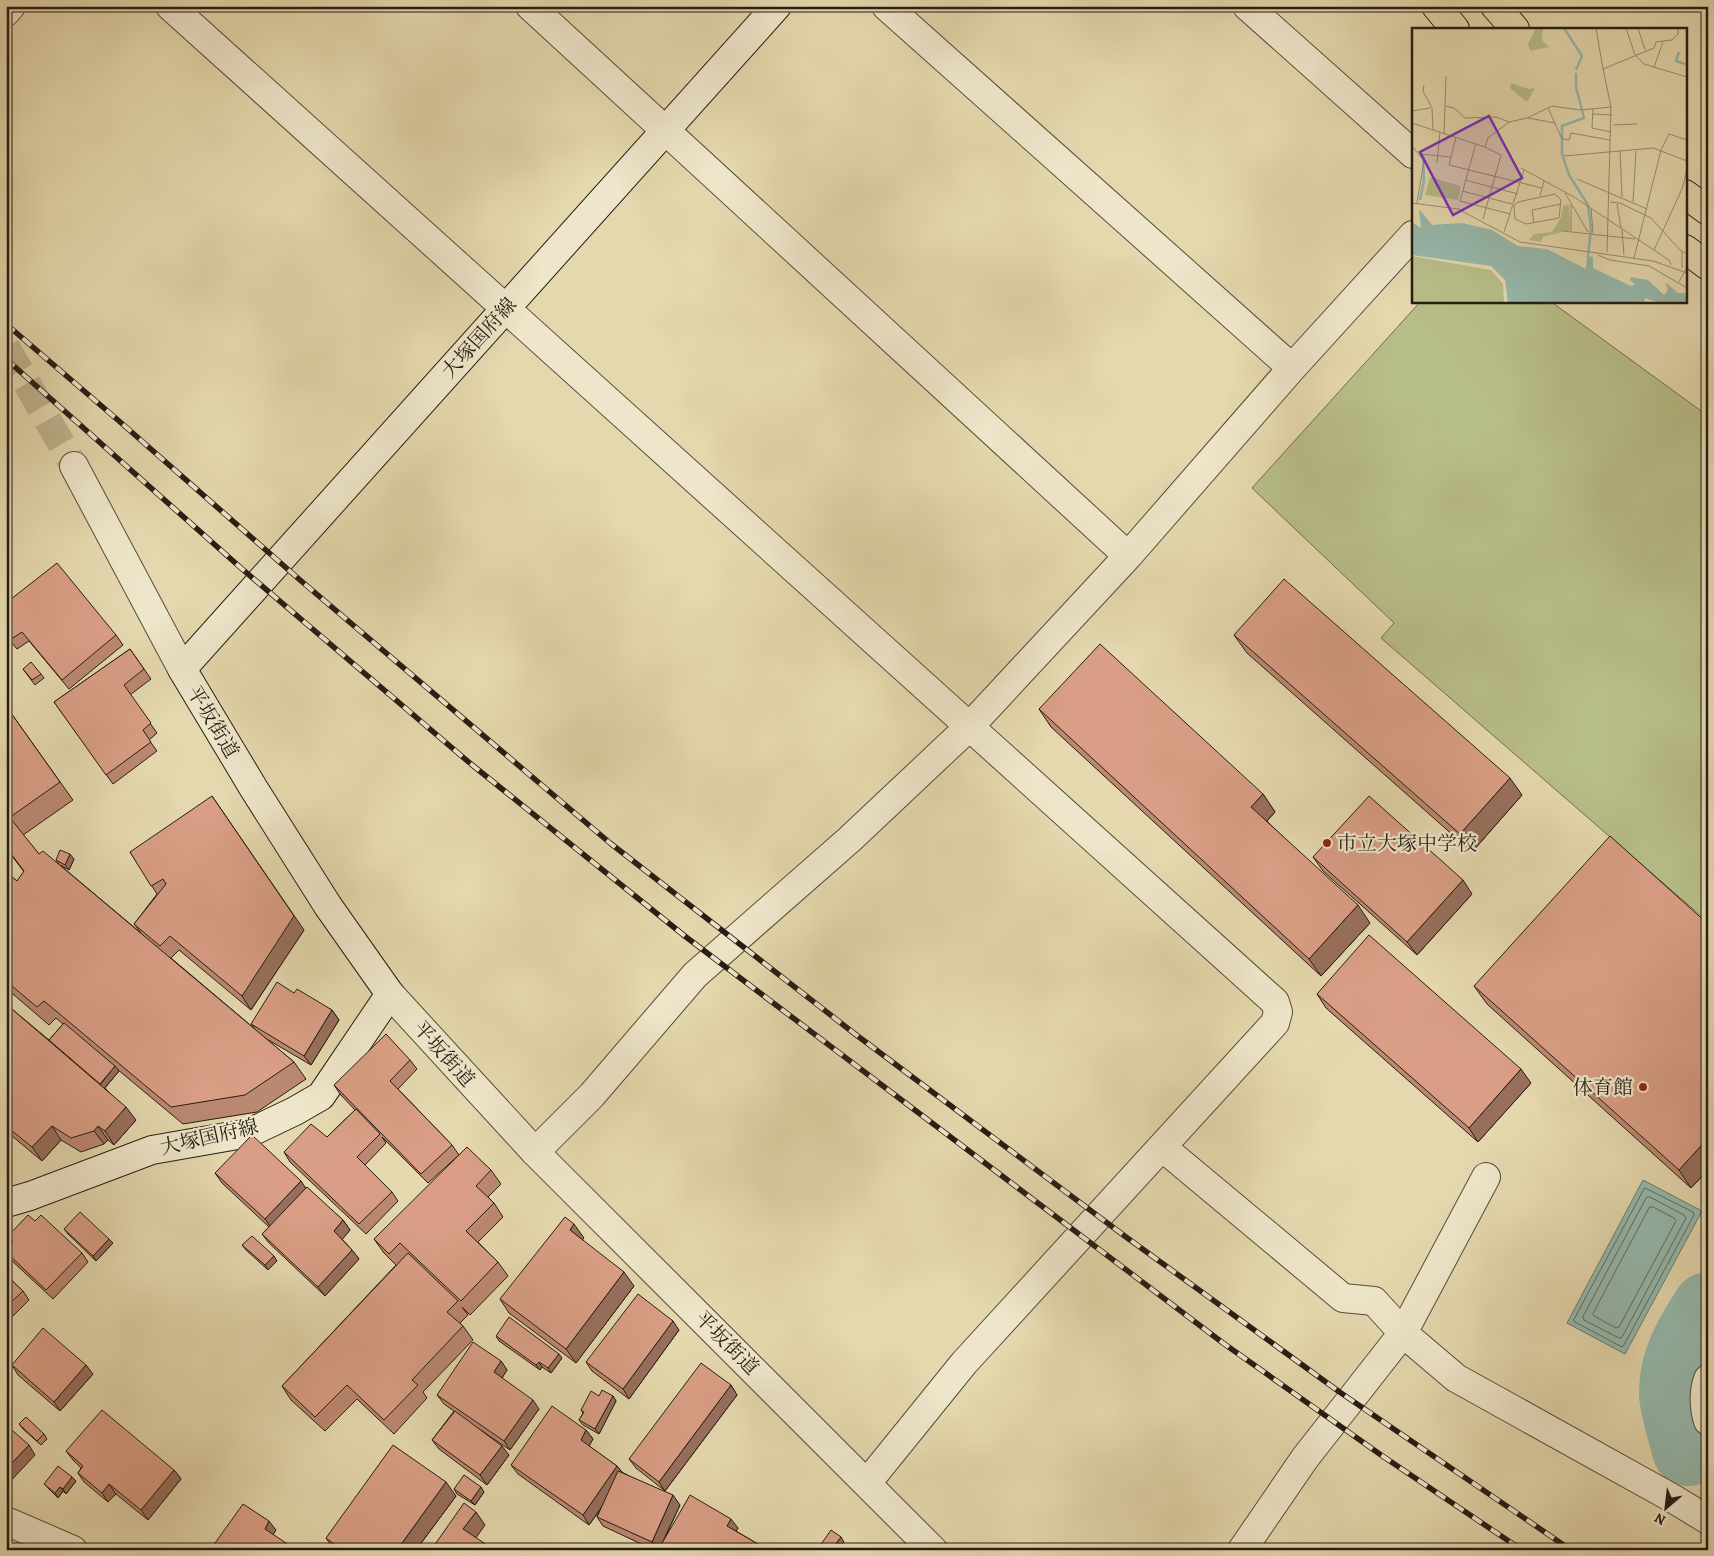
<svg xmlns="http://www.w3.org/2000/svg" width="1714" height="1556" viewBox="0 0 1714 1556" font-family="Alegreya,'Noto Serif JP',serif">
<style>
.green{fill:#b8be88;stroke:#6f6e4e}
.water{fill:#96b9ad;stroke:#697b70}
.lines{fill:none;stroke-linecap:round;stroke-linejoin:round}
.shore{stroke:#5e6b60;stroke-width:1}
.river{stroke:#96b9ad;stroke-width:72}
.tertiary-tunnel{stroke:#bfb38f;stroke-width:28;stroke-dasharray:28 14;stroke-linecap:butt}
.minor-casing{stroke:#564c3a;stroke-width:30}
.tertiary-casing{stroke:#564c3a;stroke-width:30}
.secondary-casing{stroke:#261d14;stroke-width:30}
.trunk-casing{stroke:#261d14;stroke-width:30}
.minor{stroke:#eee6ca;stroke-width:28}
.tertiary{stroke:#eee6ca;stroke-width:28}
.secondary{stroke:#eee6ca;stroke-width:28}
.trunk{stroke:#e5d8ae;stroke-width:28}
.rail-casing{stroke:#261d14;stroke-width:5.5}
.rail{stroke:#eee6ca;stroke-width:4;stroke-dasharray:11;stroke-linecap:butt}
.wall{fill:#bb8872;stroke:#261d14}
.shaded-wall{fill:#986f5d;stroke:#261d14}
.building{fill:#d99e85;stroke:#261d14}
.poi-dot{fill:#8f2418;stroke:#eee6ca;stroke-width:2}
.labels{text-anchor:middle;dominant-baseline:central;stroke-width:4.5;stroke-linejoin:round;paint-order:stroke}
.street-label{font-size:20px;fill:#261d14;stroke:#eee6ca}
.poi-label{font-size:20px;fill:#261d14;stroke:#eee6ca;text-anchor:start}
.inset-river{fill:none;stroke:#96b9ad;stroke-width:2.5}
.inset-road{fill:none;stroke:#998d70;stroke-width:1}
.view{fill:#7b2cbf;fill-opacity:0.15;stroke:#7b2cbf;stroke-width:2.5}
.inset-edge{fill:none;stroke:#261d14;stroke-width:2.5}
</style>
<rect width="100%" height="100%" fill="#e5d8ae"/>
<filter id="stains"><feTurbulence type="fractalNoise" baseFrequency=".004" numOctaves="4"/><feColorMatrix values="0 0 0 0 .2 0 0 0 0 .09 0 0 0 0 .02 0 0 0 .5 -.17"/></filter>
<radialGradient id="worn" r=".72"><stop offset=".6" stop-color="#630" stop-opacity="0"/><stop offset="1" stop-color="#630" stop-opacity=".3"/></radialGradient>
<path class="green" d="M 1421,301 L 1550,301 L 1708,416 L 1708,922 L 1381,638 L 1394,623 L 1252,488 Z"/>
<path class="water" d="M 1643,1180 L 1702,1211 L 1625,1354 L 1567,1323 Z"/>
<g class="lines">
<path class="shore" d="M 1645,1188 L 1693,1212 L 1694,1215 L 1624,1345 L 1622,1347 L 1575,1322 L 1574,1320 Z
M 1647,1197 L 1650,1197 L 1684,1215 L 1686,1218 L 1622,1337 L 1619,1338 L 1584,1320 L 1583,1317 Z
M 1650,1207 L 1653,1207 L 1674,1218 L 1676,1221 L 1619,1327 L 1616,1328 L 1594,1316 L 1593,1314 Z"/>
<path class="river" d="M 1688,1450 C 1684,1434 1676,1409 1675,1394 C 1674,1362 1691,1334 1708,1308"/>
<path class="tertiary-tunnel" d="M 6,347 L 74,466"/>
<defs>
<path id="minor" d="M 170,6 C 537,339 907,669 1275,1002 L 1278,1012 L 1275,1023 L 964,1363 L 867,1483
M 530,6 L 1128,556
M 886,6 L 1292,368
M 1247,6 L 1413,154
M 6,12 L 11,6
M 1162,1147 L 1343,1298 L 1374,1301 L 1403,1333 L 1456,1378 L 1672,1498 L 1708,1520
M 535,1152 L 592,1095 L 695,975 L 850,839 L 970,726 L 1128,556 L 1292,368 L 1413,235
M 1708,1379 C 1703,1392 1704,1409 1708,1421
M 6,1521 L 73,1550
M 1242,1550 L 1305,1458 L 1403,1333 L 1486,1177"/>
<path id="tertiary" d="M 74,466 L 182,669
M 390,994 L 535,1152 L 933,1550"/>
<path id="secondary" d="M 6,1203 L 30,1196 L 152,1150 L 249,1133 L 295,1111 L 321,1096 L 390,994 L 328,906 L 254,789 L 182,669 L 777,6"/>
<path id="trunk" d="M 1436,6 L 1455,29
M 1495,6 L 1515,29
M 1685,194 L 1708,211
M 1685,249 L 1708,266"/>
</defs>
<use href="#minor" class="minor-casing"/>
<use href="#tertiary" class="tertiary-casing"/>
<use href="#secondary" class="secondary-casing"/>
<use href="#trunk" class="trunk-casing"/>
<use href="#minor" class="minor"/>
<use href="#tertiary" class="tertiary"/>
<use href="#secondary" class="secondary"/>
<use href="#trunk" class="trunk"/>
<defs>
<path id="rail" d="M 6,324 L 119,421 L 300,580 L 610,843 L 855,1034 L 1126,1237 L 1341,1393 L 1571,1550
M 6,359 L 241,568 L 471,764 L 686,937 L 1223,1343 L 1381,1455 L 1522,1550"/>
</defs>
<use href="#rail" class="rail-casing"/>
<use href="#rail" class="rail"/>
</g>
<path class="wall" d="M 6,603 L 116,635 L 123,645 L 69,689 L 29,641 L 17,649 L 6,636 Z
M 1234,635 L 1522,795 L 1472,852 L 1247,653 Z
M 130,649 L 151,679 L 130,695 L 157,733 L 149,740 L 157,751 L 113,784 L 54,702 Z
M 23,669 L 41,674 L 44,678 L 35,685 Z
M 6,706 L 73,800 L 23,835 L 39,854 L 59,864 L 56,860 L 74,859 L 69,870 L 60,865 L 141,933 L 134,924 L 157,894 L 130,852 L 304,930 L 251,1010 L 179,950 L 171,958 L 255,1029 L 251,1024 L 294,993 L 332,1010 L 339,1020 L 311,1065 L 265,1038 L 294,1062 L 306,1079 L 257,1112 L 183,1124 L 117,1069 L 119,1071 L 105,1088 L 136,1120 L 114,1145 L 108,1140 L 104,1144 L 81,1152 L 61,1140 L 42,1161 L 6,1131 L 6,1004 L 49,1040 L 63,1024 L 56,1018 L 49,1025 L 6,988 L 6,872 L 17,881 L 24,872 L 6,848 Z
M 1039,709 L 1263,794 L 1275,812 L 1267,821 L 1370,923 L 1321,976 L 1051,727 Z
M 1313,857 L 1472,894 L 1417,955 L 1323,871 Z
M 1708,924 L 1708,1170 L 1691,1188 L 1487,1004 L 1474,986 Z
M 1317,994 L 1531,1083 L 1478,1142 L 1326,1008 Z
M 410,1060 L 417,1069 L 398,1089 L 452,1145 L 459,1155 L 428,1183 L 382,1137 L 386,1143 L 365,1165 L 392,1192 L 398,1201 L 366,1234 L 290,1162 L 284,1152 L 327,1137 L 355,1110 L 340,1094 L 334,1085 Z
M 491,1170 L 501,1184 L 488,1197 L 494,1203 L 503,1217 L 478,1242 L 498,1262 L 508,1276 L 470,1315 L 462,1307 L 468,1315 L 460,1323 L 463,1326 L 473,1340 L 423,1392 L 427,1398 L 394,1434 L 357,1399 L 325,1431 L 291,1400 L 282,1386 L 396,1265 L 384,1253 L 374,1239 Z
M 215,1173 L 306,1188 L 343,1220 L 350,1230 L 342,1239 L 352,1250 L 359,1259 L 325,1296 L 269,1243 L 262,1234 L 269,1227 L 222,1183 Z
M 35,1221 L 82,1253 L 88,1262 L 53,1299 L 11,1260 L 6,1253 L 6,1248 L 12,1243 L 7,1237 Z
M 64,1229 L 113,1243 L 96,1261 L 68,1234 Z
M 584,1238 L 582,1240 L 634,1286 L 576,1363 L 509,1313 L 500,1299 Z
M 242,1245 L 277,1261 L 268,1270 L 246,1250 Z
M 6,1275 L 23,1291 L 29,1300 L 6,1323 Z
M 679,1330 L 629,1399 L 592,1371 L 586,1362 Z
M 496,1336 L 562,1358 L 551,1373 L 542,1367 L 540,1370 L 499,1341 Z
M 501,1361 L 507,1370 L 502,1378 L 539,1409 L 510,1450 L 472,1424 L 509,1455 L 487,1485 L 439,1449 L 432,1440 L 454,1411 L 444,1404 L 437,1395 Z
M 12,1365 L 93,1374 L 60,1411 L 18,1375 Z
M 731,1385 L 737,1395 L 665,1491 L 636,1468 L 629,1459 Z
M 599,1396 L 613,1396 L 616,1401 L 599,1434 L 583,1425 L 579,1420 L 583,1413 L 581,1410 Z
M 19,1424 L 44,1434 L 47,1439 L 41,1445 L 23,1429 Z
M 586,1430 L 593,1439 L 589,1446 L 617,1466 L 622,1472 L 680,1505 L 664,1540 L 738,1528 L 736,1531 L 768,1550 L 654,1550 L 603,1526 L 597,1517 L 600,1510 L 589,1525 L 518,1474 L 511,1465 Z
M 66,1451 L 174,1470 L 181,1479 L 148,1520 L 116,1494 L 108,1502 L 84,1482 L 78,1473 L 81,1468 L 73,1460 Z
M 76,1481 L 66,1494 L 63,1491 L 58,1498 L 44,1484 Z
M 454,1489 L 484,1492 L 475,1505 L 457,1494 Z
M 456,1496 L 416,1550 L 334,1550 L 326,1538 Z"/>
<path class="shaded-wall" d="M 1510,778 L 1522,795 L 1472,852 L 1460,834 Z
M 1263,794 L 1275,812 L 1263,825 L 1251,807 Z
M 212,796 L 304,930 L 251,1010 L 242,996 Z
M 70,854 L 74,859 L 69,870 L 65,865 Z
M 1463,880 L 1472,894 L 1417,955 L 1407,942 Z
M 1358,905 L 1370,923 L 1321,976 L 1309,959 Z
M 332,1010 L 339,1020 L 311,1065 L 304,1056 Z
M 115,1066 L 119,1071 L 103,1090 L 100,1085 Z
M 1521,1069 L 1531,1083 L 1478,1142 L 1469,1128 Z
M 126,1107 L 136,1120 L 114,1145 L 105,1131 Z
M 52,1126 L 61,1140 L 42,1161 L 32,1147 Z
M 98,1126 L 108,1140 L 104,1144 L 94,1131 Z
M 1708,1138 L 1708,1170 L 1691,1188 L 1679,1170 Z
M 301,1181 L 307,1190 L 272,1229 L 265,1219 Z
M 343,1220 L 350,1230 L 341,1241 L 334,1231 Z
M 574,1224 L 584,1238 L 579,1244 L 570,1230 Z
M 109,1239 L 113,1243 L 96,1261 L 93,1256 Z
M 352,1250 L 359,1259 L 325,1296 L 318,1287 Z
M 274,1256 L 277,1261 L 268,1270 L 265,1265 Z
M 624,1272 L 634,1286 L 576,1363 L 566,1349 Z
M 673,1321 L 679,1330 L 629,1399 L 623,1389 Z
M 559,1354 L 562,1358 L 551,1373 L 548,1368 Z
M 501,1361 L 507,1370 L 500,1381 L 494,1372 Z
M 539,1362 L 542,1367 L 540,1370 L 536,1365 Z
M 86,1365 L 93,1374 L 60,1411 L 54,1402 Z
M 731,1385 L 737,1395 L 665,1491 L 659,1482 Z
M 613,1396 L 616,1401 L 599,1434 L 595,1429 Z
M 533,1400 L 539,1409 L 510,1450 L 504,1441 Z
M 586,1430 L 593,1439 L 587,1449 L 581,1440 Z
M 29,1445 L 35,1455 L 6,1486 L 6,1469 Z
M 502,1446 L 509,1455 L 487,1485 L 480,1475 Z
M 617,1466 L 624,1475 L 589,1525 L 583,1515 Z
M 174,1470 L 181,1479 L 148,1520 L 141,1510 Z
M 72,1477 L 76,1481 L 66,1494 L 63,1489 Z
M 446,1482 L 456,1496 L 416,1550 L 397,1550 Z
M 109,1484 L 116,1494 L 108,1502 L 102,1493 Z
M 60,1487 L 63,1491 L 58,1498 L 55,1493 Z
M 481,1487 L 484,1492 L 475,1505 L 471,1501 Z
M 673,1495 L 680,1505 L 659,1550 L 657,1550 L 652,1542 Z
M 476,1512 L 485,1525 L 473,1542 L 463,1529 Z
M 731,1519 L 738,1528 L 733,1536 L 727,1526 Z
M 269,1521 L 276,1530 L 271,1538 L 265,1529 Z
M 841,1537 L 844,1542 L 838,1550 L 831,1550 Z
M 286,1543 L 291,1550 L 281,1550 Z
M 484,1543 L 489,1550 L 480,1550 Z"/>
<path class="building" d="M 57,563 L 116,635 L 62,680 L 22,632 L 10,640 L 6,634 L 6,603 Z
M 1284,579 L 1510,778 L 1460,834 L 1234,635 Z
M 1100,644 L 1263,794 L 1251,807 L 1358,905 L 1309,959 L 1039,709 Z
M 130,649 L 144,669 L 124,685 L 151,723 L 143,730 L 151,742 L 106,775 L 54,702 Z
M 31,662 L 41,674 L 32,680 L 23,669 Z
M 6,706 L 60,782 L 6,820 Z
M 212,796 L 294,916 L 242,996 L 170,936 L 160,946 L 134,924 L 166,884 L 163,879 L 151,886 L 130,852 Z
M 1369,796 L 1463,880 L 1407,942 L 1313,857 Z
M 11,819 L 39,854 L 43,851 L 294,1062 L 245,1095 L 171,1107 L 44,1001 L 37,1007 L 6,981 L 6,872 L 17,881 L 24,871 L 6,847 L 6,822 Z
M 1610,836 L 1708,924 L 1708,1138 L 1679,1170 L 1474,986 Z
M 60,850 L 70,854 L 65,865 L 56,860 Z
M 1369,935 L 1521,1069 L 1469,1128 L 1317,994 Z
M 277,982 L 294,993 L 297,989 L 332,1010 L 304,1056 L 251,1024 Z
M 6,1004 L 126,1107 L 105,1131 L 98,1126 L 94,1131 L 71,1138 L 52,1126 L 32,1147 L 6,1126 Z
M 64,1023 L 115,1066 L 100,1084 L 49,1040 Z
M 386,1034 L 410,1060 L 390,1081 L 452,1145 L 421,1174 L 334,1085 Z
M 356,1109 L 380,1134 L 357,1157 L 392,1192 L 359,1224 L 284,1152 L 311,1124 L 327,1137 Z
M 252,1135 L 301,1181 L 265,1219 L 215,1173 Z
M 467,1147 L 491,1170 L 476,1186 L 494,1203 L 466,1231 L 498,1262 L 461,1301 L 400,1243 L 389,1254 L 374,1239 Z
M 307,1187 L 343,1220 L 334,1231 L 352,1250 L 318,1287 L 262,1234 Z
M 80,1212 L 109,1239 L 93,1256 L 64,1229 Z
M 28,1215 L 35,1221 L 41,1215 L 82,1253 L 46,1290 L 6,1252 L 6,1248 L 13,1241 L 7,1237 Z
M 565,1217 L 574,1224 L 570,1230 L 624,1272 L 566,1349 L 500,1299 Z
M 252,1236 L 274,1256 L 265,1265 L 242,1245 Z
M 408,1253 L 458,1301 L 447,1312 L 463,1326 L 412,1380 L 418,1385 L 384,1420 L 347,1385 L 315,1417 L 282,1386 Z
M 6,1275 L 23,1291 L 6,1307 Z
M 638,1294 L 673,1321 L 623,1389 L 586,1362 Z
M 509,1317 L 559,1354 L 548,1368 L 539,1362 L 536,1365 L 496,1336 Z
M 43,1328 L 86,1365 L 54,1402 L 12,1365 Z
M 473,1342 L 501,1361 L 494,1372 L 533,1400 L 504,1441 L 437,1395 Z
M 701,1363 L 731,1385 L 659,1482 L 629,1459 Z
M 602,1390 L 613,1396 L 595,1429 L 579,1420 L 584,1412 L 581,1410 L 591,1391 L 599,1396 Z
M 552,1406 L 586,1430 L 581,1440 L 617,1466 L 583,1515 L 511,1465 Z
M 102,1410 L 174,1470 L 141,1510 L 109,1484 L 102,1493 L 78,1473 L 83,1466 L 66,1451 Z
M 455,1411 L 502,1446 L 480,1475 L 432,1440 Z
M 26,1417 L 44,1434 L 37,1441 L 19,1424 Z
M 6,1425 L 29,1445 L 6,1469 Z
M 393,1445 L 446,1482 L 397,1550 L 342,1550 L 326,1538 Z
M 58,1466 L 72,1477 L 63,1489 L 60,1487 L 55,1493 L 44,1484 Z
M 618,1471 L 673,1495 L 652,1542 L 597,1517 Z
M 464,1475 L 481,1487 L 471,1501 L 454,1489 Z
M 690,1495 L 731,1519 L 727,1526 L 768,1550 L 658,1550 Z
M 464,1503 L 476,1512 L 463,1529 L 484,1543 L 480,1550 L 431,1550 Z
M 243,1504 L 269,1521 L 265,1529 L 286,1543 L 281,1550 L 210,1550 Z
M 831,1530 L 841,1537 L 831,1550 L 817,1550 Z"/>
<g class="poi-dot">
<circle cx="1327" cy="843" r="5"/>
<circle cx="1643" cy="1087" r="5"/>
</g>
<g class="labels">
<g class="street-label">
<text transform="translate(479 338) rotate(-48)">大塚国府線</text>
<text transform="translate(213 722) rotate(59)">平坂街道</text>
<text transform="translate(444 1054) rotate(48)">平坂街道</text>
<text transform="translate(209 1137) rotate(-13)">大塚国府線</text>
<text transform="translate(727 1343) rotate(45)">平坂街道</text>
</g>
<g class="poi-label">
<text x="1337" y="843">市立大塚中学校</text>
<text x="1633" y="1087" text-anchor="end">体育館</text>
</g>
</g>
<g transform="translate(1412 28)">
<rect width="275" height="275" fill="#e5d8ae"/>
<path d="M 124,0 L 131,0 L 130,12 L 137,19 L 118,23 L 116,16 ZM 99,55 L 116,61 L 123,60 L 115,74 L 98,60 ZM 18,149 L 49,158 L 46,172 L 13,167 ZM 157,176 L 158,202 L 131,209 L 129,214 L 117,212 L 122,206 L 140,204 L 149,189 L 151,178 ZM 0,228 L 79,242 L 91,256 L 92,275 L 0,275 Z" fill="#b8be88"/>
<path d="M 7,181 L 20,197 L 50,195 L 80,202 L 106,218 L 135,221 L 174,241 L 175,228 L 181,229 L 181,240 L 219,258 L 223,256 L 218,252 L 219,249 L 236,252 L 252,267 L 256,262 L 253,254 L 266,265 L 275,265 L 275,275 L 247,275 L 233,270 L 232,275 L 96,275 L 93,252 L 79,238 L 0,227 L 0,194 L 9,200 Z" fill="#96b9ad"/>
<path class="inset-river" d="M 152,0 L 170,28 L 164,42M 267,24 L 264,33 L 273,36M 164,45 L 164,59 L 172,90 L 150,98 L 150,126 L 157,147 L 176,177 L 179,200 L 176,229M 8,172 L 12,153 L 11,128"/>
<path class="inset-road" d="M 184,0 L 191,41M 214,0 L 223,27 L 232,36 L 275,49M 226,0 L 233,22M 242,39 L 251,14M 12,57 L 11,63 L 20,80 L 21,102M 33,78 L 42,80 L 53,90 L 84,89 L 97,94M 136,80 L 150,111 L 157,112 L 159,105 L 198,112M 181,81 L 180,100 L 199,104M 0,83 L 18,80M 181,86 L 200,87M 116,90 L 143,95M 0,95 L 73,119M 201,97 L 225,96M 32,106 L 34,48M 44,109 L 37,137 L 130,160M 64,115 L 48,173 L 98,186M 0,118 L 12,133 L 5,175M 249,122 L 257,106 L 275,112M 208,123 L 210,169M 8,126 L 39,129M 152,128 L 241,120 L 275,133M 25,135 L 28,104M 109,140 L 162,169 L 257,232 L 259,237M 165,151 L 235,181M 53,152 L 106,166M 50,163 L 100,176M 153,165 L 176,204M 143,166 L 149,172 L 147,190 L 114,196 L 103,191 L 102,178 L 106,174 ZM 128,168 L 132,153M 198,174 L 208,175 L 239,190 L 268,222 L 275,226M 221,174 L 224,123M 0,175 L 46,181 L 108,214 L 241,233 L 275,245M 205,176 L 209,200M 179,180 L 181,205M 71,191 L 89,127 L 73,119 L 76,110 L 97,94 L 115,90 L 140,78 L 168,82 L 199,79 L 191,41 L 242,20 L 244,14 L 260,12 L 266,6 L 266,0M 122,195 L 120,182 L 149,176M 210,202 L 212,227M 151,203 L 223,211M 159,203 L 159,177M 92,204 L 112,142M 242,222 L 270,161 L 275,142M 195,224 L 199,79M 186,227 L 198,232 L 237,238 L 275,260M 222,230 L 249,122M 270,240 L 270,224M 267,254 L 275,239"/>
<path class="view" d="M 77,88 L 110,150 L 41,187 L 8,124 Z"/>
<rect width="275" height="275" class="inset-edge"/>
</g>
<rect width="1714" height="1556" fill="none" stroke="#e5d8ae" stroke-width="25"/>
<rect x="8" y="8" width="1699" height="1541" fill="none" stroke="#261d14" stroke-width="2.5"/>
<rect x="12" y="12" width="1689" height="1531" fill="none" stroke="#261d14"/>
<g transform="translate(1666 1508) rotate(208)" stroke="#eee6ca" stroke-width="4" paint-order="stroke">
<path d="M0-4L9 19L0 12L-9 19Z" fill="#261d14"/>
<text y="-8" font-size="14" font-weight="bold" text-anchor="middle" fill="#261d14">N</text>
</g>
<rect width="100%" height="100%" filter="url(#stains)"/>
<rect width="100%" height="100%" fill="url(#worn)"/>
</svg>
